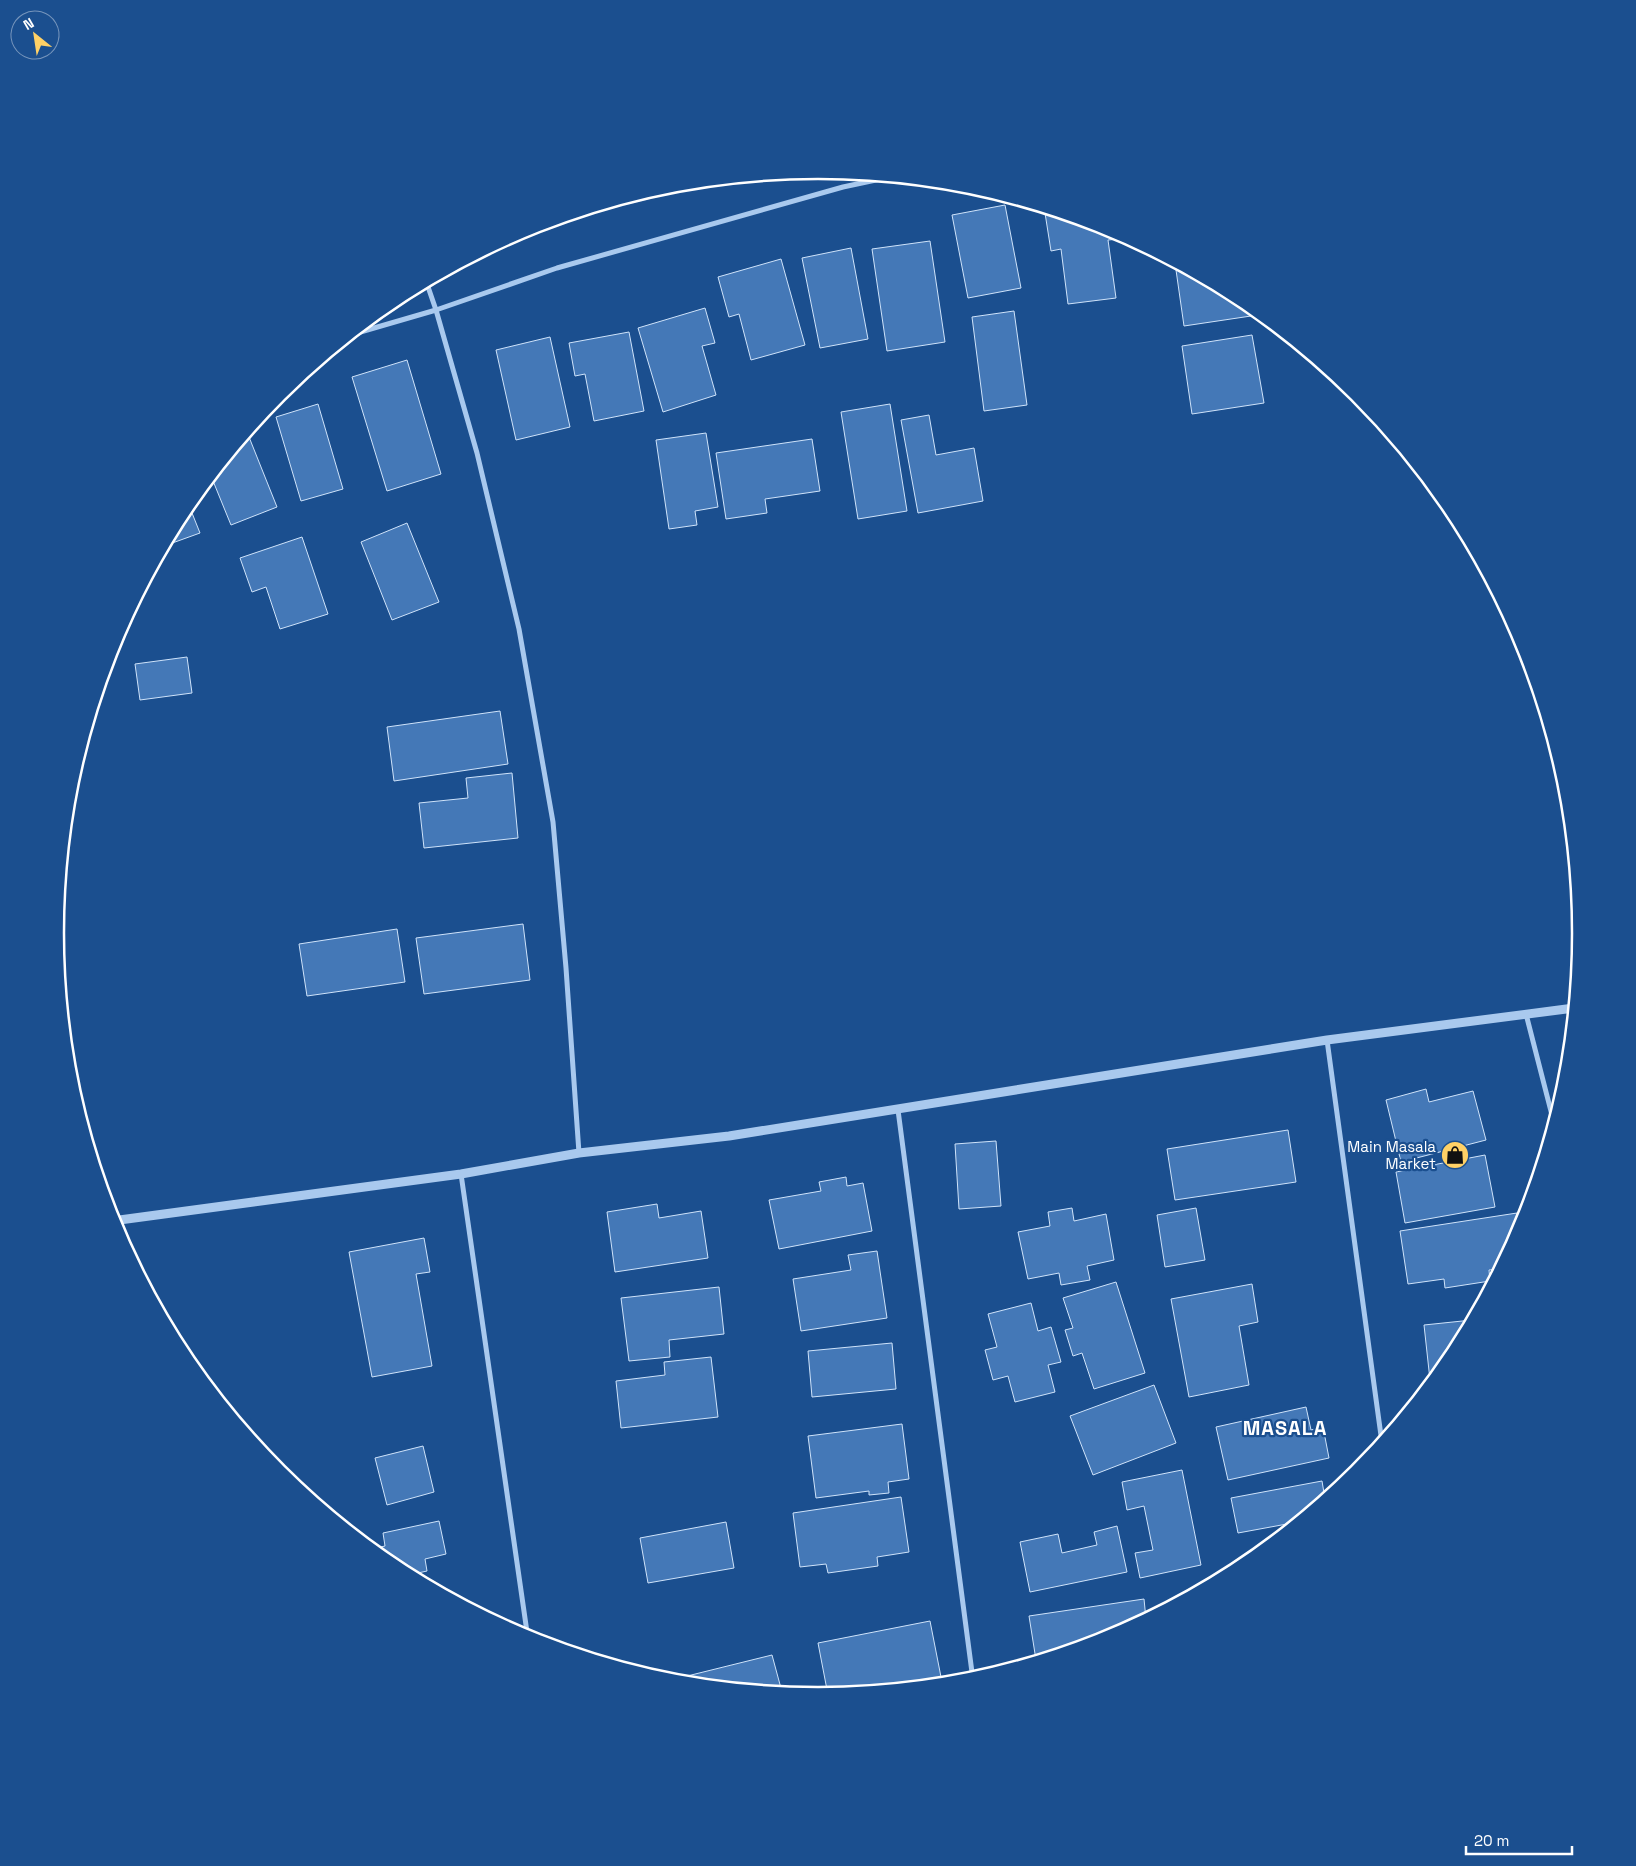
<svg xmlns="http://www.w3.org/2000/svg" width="1636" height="1866" viewBox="0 0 1636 1866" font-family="'Space Grotesk',sans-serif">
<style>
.building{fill:#4478b7;stroke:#cfe3fa}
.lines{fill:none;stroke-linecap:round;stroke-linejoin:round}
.minor{stroke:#a9c9ee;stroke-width:5}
.tertiary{stroke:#a9c9ee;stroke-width:9}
.labels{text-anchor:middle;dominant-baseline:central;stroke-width:4.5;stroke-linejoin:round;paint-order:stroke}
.poi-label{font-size:15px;fill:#fff;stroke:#1b4f8f;text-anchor:end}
.district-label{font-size:20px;font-weight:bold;letter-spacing:1px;fill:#fff;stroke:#1b4f8f}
.rim{fill:none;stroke:#fff;stroke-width:2.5}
</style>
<rect width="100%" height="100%" fill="#1b4f8f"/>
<path class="building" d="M 1005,205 L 1021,288 L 968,298 L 952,215 Z
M 1055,211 L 1110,228 L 1119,233 L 1120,239 L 1108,240 L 1116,298 L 1068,304 L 1061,249 L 1051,251 L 1045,213 Z
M 930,241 L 945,342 L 887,351 L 872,249 Z
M 851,248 L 868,339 L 820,348 L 802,258 Z
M 781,259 L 805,345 L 751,360 L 739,314 L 729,317 L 718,277 Z
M 1175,263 L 1242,299 L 1250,305 L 1251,316 L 1184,326 Z
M 705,308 L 715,343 L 702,346 L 716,395 L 663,412 L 638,328 Z
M 1014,311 L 1027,405 L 984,411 L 972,317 Z
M 629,332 L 644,411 L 594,421 L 585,374 L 575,376 L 569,343 Z
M 1252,335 L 1264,403 L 1192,414 L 1182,346 Z
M 550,337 L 570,427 L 516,440 L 496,350 Z
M 407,360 L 441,474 L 387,491 L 352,377 Z
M 318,404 L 343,489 L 301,501 L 276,417 Z
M 890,404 L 907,511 L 858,519 L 841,412 Z
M 929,415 L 936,455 L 974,448 L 983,501 L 918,513 L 901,420 Z
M 247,432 L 277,507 L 231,525 L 211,476 Z
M 706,433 L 718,507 L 695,511 L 697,525 L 669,529 L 656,440 Z
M 812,439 L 820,491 L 765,499 L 767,513 L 726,519 L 716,453 Z
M 188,503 L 200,533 L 164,546 L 184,509 Z
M 407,523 L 439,602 L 392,620 L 361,542 Z
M 302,537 L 328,614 L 280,629 L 266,587 L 252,592 L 240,558 Z
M 187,657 L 192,693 L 140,700 L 135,664 Z
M 500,711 L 508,764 L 394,781 L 387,727 Z
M 512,773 L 518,838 L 424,848 L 419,803 L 468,798 L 466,778 Z
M 523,924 L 530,980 L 424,994 L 416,938 Z
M 397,929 L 405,982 L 307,996 L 299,944 Z
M 1426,1089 L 1429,1102 L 1473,1091 L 1486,1140 L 1401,1162 L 1386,1100 Z
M 1288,1130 L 1296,1182 L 1175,1200 L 1167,1149 Z
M 996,1141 L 1001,1206 L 959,1209 L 955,1144 Z
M 1485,1155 L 1495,1207 L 1405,1223 L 1396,1172 Z
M 846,1177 L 847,1186 L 863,1183 L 872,1231 L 779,1249 L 769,1200 L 821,1191 L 819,1182 Z
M 657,1204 L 659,1218 L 701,1211 L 708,1258 L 615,1272 L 607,1212 Z
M 1072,1208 L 1074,1221 L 1106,1214 L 1114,1260 L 1087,1266 L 1090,1280 L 1061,1285 L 1059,1273 L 1028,1279 L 1018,1232 L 1050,1226 L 1048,1212 Z
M 1196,1208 L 1205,1260 L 1165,1267 L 1157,1215 Z
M 1517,1213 L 1520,1231 L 1500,1269 L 1489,1270 L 1490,1281 L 1445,1288 L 1444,1279 L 1408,1284 L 1400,1231 Z
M 424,1238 L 430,1272 L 416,1274 L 432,1366 L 372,1377 L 349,1252 Z
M 877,1251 L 887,1318 L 801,1331 L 793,1279 L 851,1270 L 848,1255 Z
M 1116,1282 L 1145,1373 L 1094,1389 L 1082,1353 L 1073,1356 L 1065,1330 L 1073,1328 L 1063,1298 Z
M 1252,1284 L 1258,1322 L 1239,1326 L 1249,1385 L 1189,1397 L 1171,1299 Z
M 719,1287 L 724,1334 L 669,1340 L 670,1357 L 629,1361 L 621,1298 Z
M 1031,1303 L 1038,1331 L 1051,1327 L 1061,1362 L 1048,1365 L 1055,1392 L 1015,1402 L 1008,1376 L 993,1380 L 985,1350 L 997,1347 L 988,1314 Z
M 1472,1320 L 1452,1357 L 1434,1380 L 1430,1380 L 1424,1325 Z
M 892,1343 L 896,1389 L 812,1397 L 808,1351 Z
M 711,1357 L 718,1417 L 621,1428 L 616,1381 L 665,1375 L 664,1362 Z
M 1154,1385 L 1176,1443 L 1093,1475 L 1070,1416 Z
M 1306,1407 L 1311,1430 L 1323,1427 L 1329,1458 L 1228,1480 L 1216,1427 Z
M 902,1424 L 909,1479 L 888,1482 L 889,1493 L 869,1495 L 869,1491 L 816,1498 L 808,1436 Z
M 423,1446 L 434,1492 L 387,1505 L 375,1458 Z
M 1182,1470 L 1201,1565 L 1140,1578 L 1135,1553 L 1153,1550 L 1144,1506 L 1127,1510 L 1122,1482 Z
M 1322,1481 L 1325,1499 L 1288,1529 L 1287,1524 L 1238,1533 L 1231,1498 Z
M 901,1497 L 909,1552 L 877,1557 L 878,1566 L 828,1573 L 826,1564 L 800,1567 L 793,1513 Z
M 439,1521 L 446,1554 L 425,1559 L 427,1571 L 409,1575 L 394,1567 L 372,1549 L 385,1546 L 383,1533 Z
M 726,1522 L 734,1568 L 648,1583 L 640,1538 Z
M 1117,1526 L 1127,1572 L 1030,1592 L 1020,1542 L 1058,1534 L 1062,1553 L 1097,1545 L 1094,1532 Z
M 1144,1599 L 1146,1619 L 1110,1638 L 1036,1660 L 1029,1616 Z
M 930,1621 L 941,1677 L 876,1690 L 828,1695 L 818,1643 Z
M 772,1655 L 782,1692 L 672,1682 L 671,1680 Z"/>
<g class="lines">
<path class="minor" d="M 426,281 L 436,310 L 477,453 L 519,629 L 553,822 L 566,968 L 579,1153
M 350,335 L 436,310 L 557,268 L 843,187 L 890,177
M 1526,1014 L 1554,1123
M 1327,1040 L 1382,1443
M 898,1110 L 973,1680
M 461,1174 L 528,1639"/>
<path class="tertiary" d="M 112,1221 L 461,1174 L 579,1153 L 729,1136 L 1327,1040 L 1574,1008"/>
</g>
<defs>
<symbol id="shop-disc" viewBox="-11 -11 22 22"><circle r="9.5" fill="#ffd166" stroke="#1b4f8f"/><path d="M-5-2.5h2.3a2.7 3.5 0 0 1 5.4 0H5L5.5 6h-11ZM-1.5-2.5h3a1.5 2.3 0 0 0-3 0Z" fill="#111"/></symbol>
</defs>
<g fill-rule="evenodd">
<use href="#shop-disc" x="1439" y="1139" width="32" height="32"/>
</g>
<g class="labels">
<g class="poi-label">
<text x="1436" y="1146">Main Masala<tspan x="1436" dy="17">Market</tspan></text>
</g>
<g class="district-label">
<text x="1285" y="1428">MASALA</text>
</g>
</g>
<path d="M0 0H1636V1866H0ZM64 933a754 754 0 1 1 1508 0a754 754 0 1 1-1508 0Z" fill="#1b4f8f" fill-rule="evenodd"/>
<path class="rim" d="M64 933a754 754 0 1 1 1508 0a754 754 0 1 1-1508 0Z"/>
<g transform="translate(35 35) rotate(330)"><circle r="24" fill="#1b4f8f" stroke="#7695bc"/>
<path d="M0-4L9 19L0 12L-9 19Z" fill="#ffd166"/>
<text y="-8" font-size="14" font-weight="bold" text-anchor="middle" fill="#ffffff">N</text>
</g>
<path d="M1466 1846v8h106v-8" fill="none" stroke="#ffffff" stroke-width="2.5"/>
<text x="1474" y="1846" font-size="15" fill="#ffffff" stroke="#1b4f8f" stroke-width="4" paint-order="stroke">20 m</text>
</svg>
